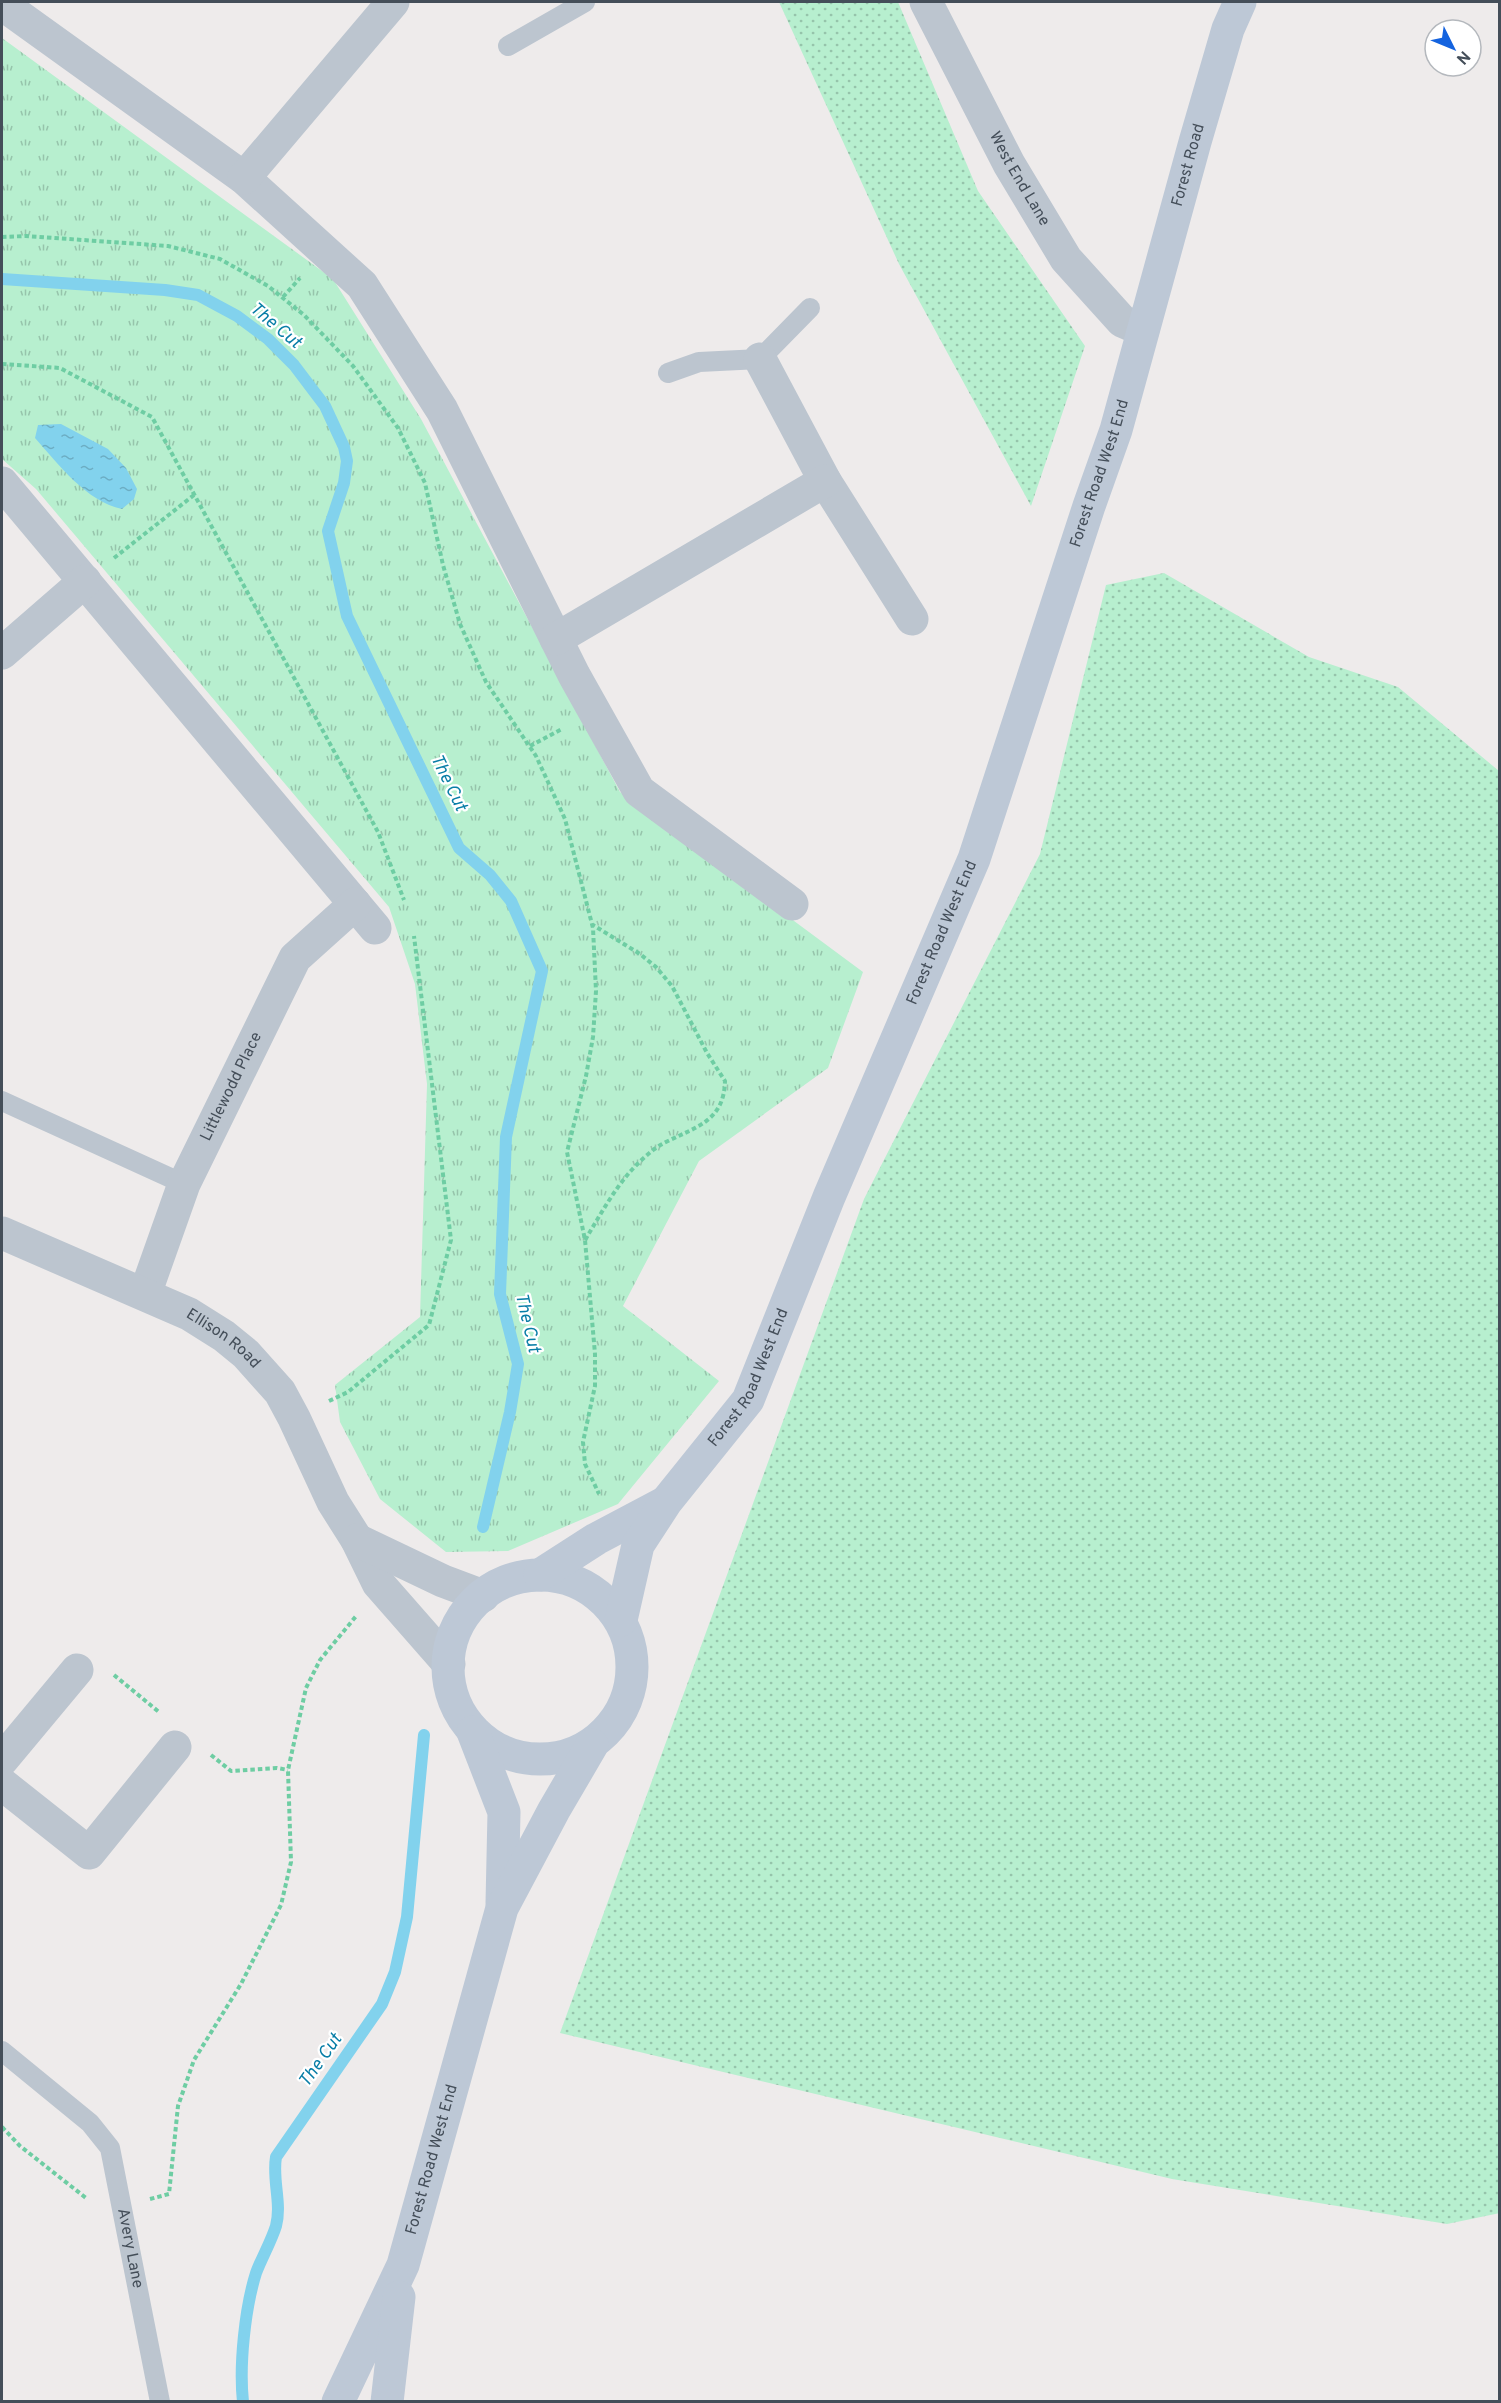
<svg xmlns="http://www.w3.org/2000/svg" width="1501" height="2403" viewBox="0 0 1501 2403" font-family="Overpass,sans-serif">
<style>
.grass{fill:url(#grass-dots)}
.park{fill:url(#park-tufts)}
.water{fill:url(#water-ripples)}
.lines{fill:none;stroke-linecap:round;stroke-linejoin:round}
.stream{stroke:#82d2ed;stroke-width:12}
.path{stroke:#6ecda3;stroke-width:4;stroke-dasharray:4.5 3;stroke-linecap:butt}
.service{stroke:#bcc5cf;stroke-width:20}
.minor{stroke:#bcc5cf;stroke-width:33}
.tertiary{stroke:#bcc5cf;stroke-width:33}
.secondary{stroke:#bdc8d6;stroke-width:33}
.labels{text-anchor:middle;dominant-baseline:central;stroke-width:4.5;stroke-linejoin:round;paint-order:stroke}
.street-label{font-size:16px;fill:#444e59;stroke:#fff}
.water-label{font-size:18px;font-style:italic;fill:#097ea7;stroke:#fff}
</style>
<defs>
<pattern id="grass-dots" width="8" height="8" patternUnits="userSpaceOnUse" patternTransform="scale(1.5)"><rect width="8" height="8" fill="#b7efcf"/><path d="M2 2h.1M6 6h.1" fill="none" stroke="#96c4ab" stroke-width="1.8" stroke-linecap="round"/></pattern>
<pattern id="park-tufts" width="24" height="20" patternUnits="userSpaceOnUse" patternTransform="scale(1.5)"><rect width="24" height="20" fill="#b7efcf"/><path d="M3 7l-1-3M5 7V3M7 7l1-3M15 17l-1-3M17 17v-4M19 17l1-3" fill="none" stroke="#96c4ab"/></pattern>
<pattern id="water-ripples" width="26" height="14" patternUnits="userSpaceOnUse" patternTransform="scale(1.5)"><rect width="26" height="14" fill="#82d2ed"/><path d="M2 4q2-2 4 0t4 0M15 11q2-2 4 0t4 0" fill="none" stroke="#6cadc3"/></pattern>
</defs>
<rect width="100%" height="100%" fill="#eeebeb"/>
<path class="grass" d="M 779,2 L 898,2 L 978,191 L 1085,346 L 1031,506 L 899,264 Z
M 1164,573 L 1309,657 L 1398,687 L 1499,771 L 1500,2213 L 1447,2224 L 1172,2179 L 560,2033 L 864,1199 L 1040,854 L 1106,585 Z"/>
<path class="park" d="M 2,38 L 333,279 L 421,419 L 620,792 L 863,972 L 828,1068 L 699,1161 L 623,1306 L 719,1381 L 618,1504 L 508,1551 L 446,1552 L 380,1499 L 340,1422 L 335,1385 L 420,1317 L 427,1084 L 415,984 L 389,907 L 36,489 L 2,459 Z"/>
<path class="water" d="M 61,424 L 108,449 L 126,468 L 137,489 L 134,499 L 122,509 C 87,502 58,464 35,438 L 38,425 Z"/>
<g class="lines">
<path class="stream" d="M 2,279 L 165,290 L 198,295 L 237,316 L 268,339 L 294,365 L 325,406 L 344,447 L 347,461 L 344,483 L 328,531 L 347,616 L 459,848 L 490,875 L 511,901 L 542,971 L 506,1137 L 500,1294 L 518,1364 L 510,1412 L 483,1527
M 243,2402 C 239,2365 245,2308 256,2273 C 262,2257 271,2242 276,2226 C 282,2203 272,2180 276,2157 L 382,2004 L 395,1972 L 407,1917 L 424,1735"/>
<path class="path" d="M 2,237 L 26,236 L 168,246 L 220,259 L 268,286 L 304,315 L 353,366 L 398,428 L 425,483 L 443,565 L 460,624 L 486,682 L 536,756 L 565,819 L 593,928 L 596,991 L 593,1037 L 586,1076 L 567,1152 L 585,1240 L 595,1354 L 595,1386 L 583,1442 L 585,1464 L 599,1494
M 283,297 L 300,278
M 2,364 L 60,368 L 152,417 L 378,832 L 404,900
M 114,558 L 194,495
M 530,746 L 562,729
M 585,1240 C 599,1217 612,1193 629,1173 C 638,1163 652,1149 664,1143 C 695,1127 724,1122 725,1081 L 707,1053 L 672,986 L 656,967 L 640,954 L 593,925
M 329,1401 L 348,1392 L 429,1325 L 451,1240 L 414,936
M 114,1675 L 159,1712
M 211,1755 L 231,1771 L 277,1768 L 288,1770
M 2,2127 L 20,2146 L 86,2198
M 150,2199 L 169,2194 L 178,2106 L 194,2060 L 241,1984 L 281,1905 L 291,1862 L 288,1770 L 306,1688 L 320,1660 L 357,1615"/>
<g class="service">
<path d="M 508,46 L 585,2"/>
<path d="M 668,373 L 699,362 L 760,359 L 810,308"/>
<path d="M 2,1101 L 184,1184"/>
<path id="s1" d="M 2,2051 L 90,2123 L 110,2148 L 160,2402"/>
</g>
<g class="minor">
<path id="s2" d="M 926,2 L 1009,164 L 1066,259 L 1122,321 L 1143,330"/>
<path d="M 2,4 L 244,178 L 362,285 L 442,410 L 574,675 L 639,791 L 792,904"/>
<path d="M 244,178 L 393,2"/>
<path d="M 760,359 L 825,481 L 912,619"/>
<path d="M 2,483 L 375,928"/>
<path d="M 556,639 L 825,481"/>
<path d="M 2,653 L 85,581"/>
<path id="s3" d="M 145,1294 L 184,1184 L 295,958 L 355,904"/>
<path d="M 2,1760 L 77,1670"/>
<path d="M 2,1784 L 89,1853 L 175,1747"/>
</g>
<g class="tertiary">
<path id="s4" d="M 2,1233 L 189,1314 L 224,1336 L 246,1354 L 280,1392 L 294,1418 L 333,1502 L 357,1540 L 378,1583 L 449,1664"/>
<path d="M 357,1540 L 443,1581 L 483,1596"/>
</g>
<g class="secondary">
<circle cx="540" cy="1667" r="92"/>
<path d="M 540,1575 L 596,1539 L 664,1503"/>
<path id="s5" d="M 621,1620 L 638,1545 L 666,1502 L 748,1400 L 829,1197 L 974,859 L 1089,506 L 1116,430 L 1195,142 L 1228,29 L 1240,2"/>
<path d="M 473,1732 L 504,1812 L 502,1903"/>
<path id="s6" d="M 338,2402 L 403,2265 L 502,1908 L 554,1810 L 592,1745"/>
<path d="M 387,2402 L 399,2297"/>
</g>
</g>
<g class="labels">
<g class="street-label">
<text stroke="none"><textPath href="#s5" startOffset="1572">Forest Road</textPath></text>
<text stroke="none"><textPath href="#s2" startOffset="200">West End Lane</textPath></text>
<text stroke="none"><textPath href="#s5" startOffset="1251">Forest Road West End</textPath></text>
<text stroke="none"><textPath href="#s5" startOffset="765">Forest Road West End</textPath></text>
<text stroke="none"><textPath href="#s3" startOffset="225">Littlewodd Place</textPath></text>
<text stroke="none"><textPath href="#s4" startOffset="246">Ellison Road</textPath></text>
<text stroke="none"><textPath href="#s5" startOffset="279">Forest Road West End</textPath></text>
<text stroke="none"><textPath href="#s6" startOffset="261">Forest Road West End</textPath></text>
<text stroke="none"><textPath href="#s1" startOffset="248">Avery Lane</textPath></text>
</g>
<g class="water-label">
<text transform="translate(275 326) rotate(40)">The Cut</text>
<text transform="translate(448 783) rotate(64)">The Cut</text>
<text transform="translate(527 1323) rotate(77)">The Cut</text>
<text transform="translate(321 2061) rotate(-55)">The Cut</text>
</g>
</g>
<rect width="1501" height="2403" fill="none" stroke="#444e59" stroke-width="6"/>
<g transform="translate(1453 48) rotate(133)"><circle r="28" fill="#ffffff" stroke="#b4b8bd" stroke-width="1.5"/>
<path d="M0-4.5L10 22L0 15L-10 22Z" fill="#1463df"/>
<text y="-9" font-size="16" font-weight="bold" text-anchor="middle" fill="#444e59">N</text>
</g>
</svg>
